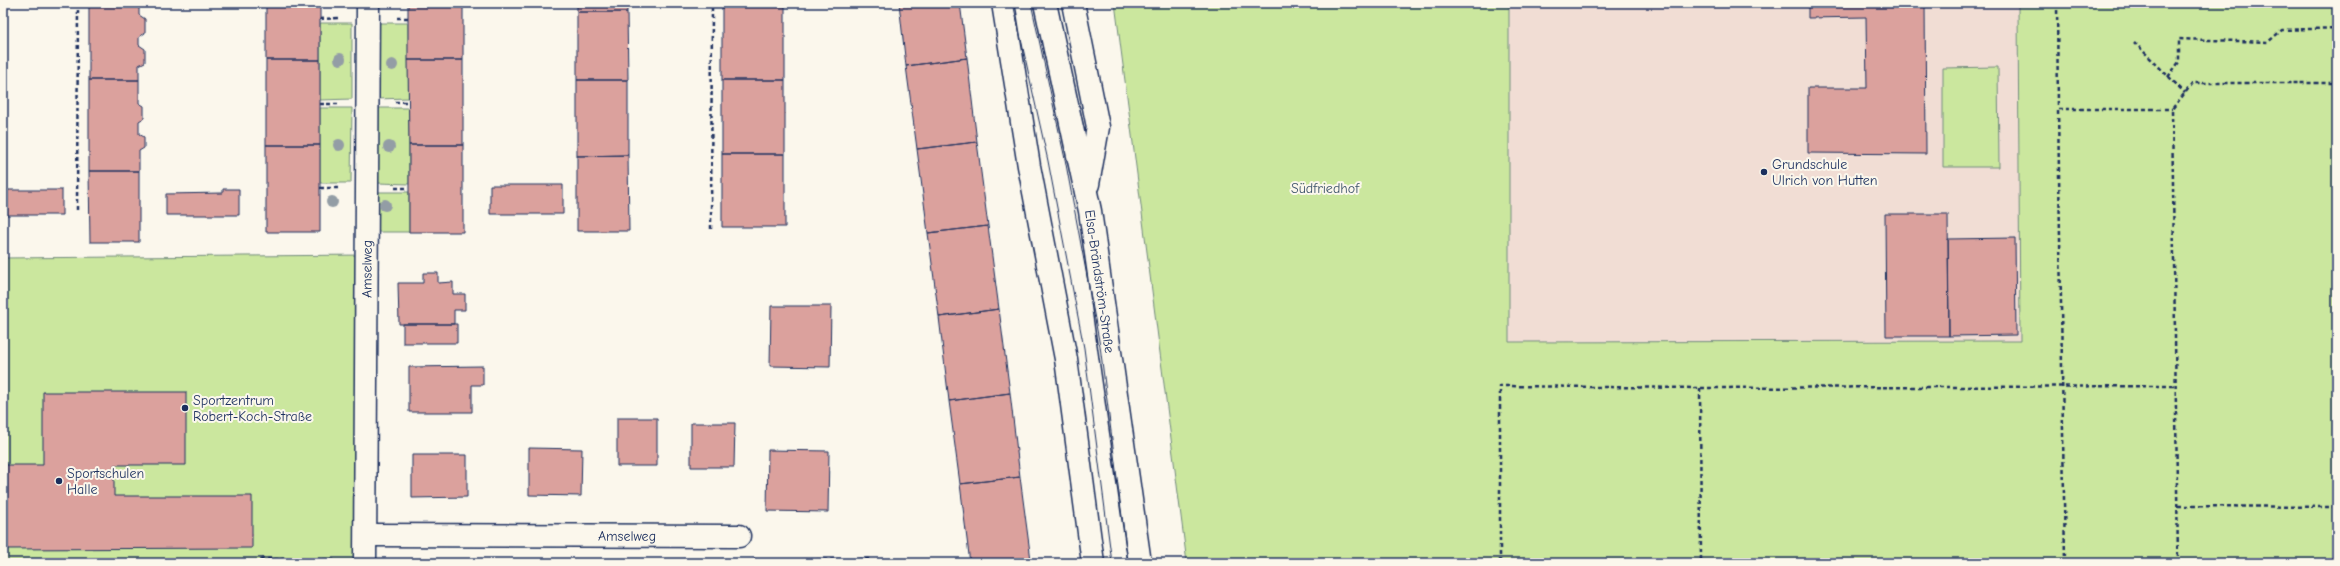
<svg xmlns="http://www.w3.org/2000/svg" width="2340" height="566" viewBox="0 0 2340 566" font-family="'Comic Neue',sans-serif">
<style>
.built{fill:#f1ddd4}
.green{fill:#cbe79e;stroke:#738b7e}
.building{fill:#dba19d;stroke:#1b2f5e}
.lines{fill:none;stroke-linecap:round;stroke-linejoin:round}
.street-casing{stroke:#1b2f5e;stroke-width:25}
.secondary-casing{stroke:#1b2f5e;stroke-width:25}
.path{stroke:#1b2f5e;stroke-width:2.5;stroke-dasharray:4 3;stroke-linecap:butt}
.street{stroke:#fbf7ec;stroke-width:22}
.secondary{stroke:#fbf7ec;stroke-width:22}
.tram{stroke:#1b2f5e;stroke-width:1}
.tree{fill:#939da5}
.poi-dot{fill:#1b2f5e;stroke:#fbf7ec;stroke-width:1.5}
.labels{text-anchor:middle;dominant-baseline:central;stroke-width:4;stroke-linejoin:round;paint-order:stroke}
.poi-label{font-size:14px;fill:#1b2f5e;stroke:#fbf7ec;text-anchor:start}
.park-label{font-size:14px;fill:#3e546b;stroke:#fbf7ec}
.street-label{font-size:14px;fill:#1b2f5e;stroke:#fbf7ec}
</style>
<rect width="100%" height="100%" fill="#fbf7ec"/>
<filter id="ink" filterUnits="userSpaceOnUse"><feTurbulence type="fractalNoise" baseFrequency=".025" numOctaves="2"/><feDisplacementMap in="SourceGraphic" scale="8" xChannelSelector="R" yChannelSelector="G"/><feConvolveMatrix kernelMatrix="1 2 1 2 8 2 1 2 1" color-interpolation-filters="sRGB"/></filter>
<g filter="url(#ink)">
<path class="built" d="M 1509,3 L 2018,3 L 2020,341 L 1509,342 Z"/>
<path class="green" d="M 1115,3 L 1509,3 L 1509,342 L 2020,341 L 2018,3 L 2337,3 L 2337,563 L 1187,563 Z
M 320,23 L 352,23 L 352,99 L 320,100 Z
M 376,23 L 408,23 L 409,98 L 376,99 Z
M 1998,67 L 1999,167 L 1943,167 L 1943,68 Z
M 320,108 L 352,108 L 351,183 L 320,183 Z
M 377,108 L 409,108 L 409,184 L 378,183 Z
M 377,192 L 409,192 L 409,232 L 376,232 Z
M 367,255 L 365,563 L 3,563 L 3,258 Z"/>
<path class="building" d="M 89,3 L 139,3 L 139,15 L 145,19 L 145,33 L 139,37 L 139,45 L 145,49 L 145,62 L 139,65 L 139,80 L 89,80 Z
M 266,3 L 320,3 L 320,60 L 266,60 Z
M 408,3 L 463,3 L 463,60 L 408,60 Z
M 577,3 L 627,3 L 627,12 L 577,12 Z
M 722,3 L 785,3 L 785,6 L 722,6 Z
M 899,3 L 960,3 L 967,58 L 906,66 Z
M 1808,3 L 1925,3 L 1926,154 L 1808,153 L 1808,88 L 1867,88 L 1866,17 L 1808,18 Z
M 722,6 L 785,6 L 785,80 L 722,80 Z
M 577,12 L 627,12 L 628,80 L 577,80 Z
M 967,58 L 977,142 L 917,149 L 906,66 Z
M 266,60 L 320,60 L 320,145 L 266,145 Z
M 408,60 L 463,60 L 463,145 L 409,145 Z
M 89,80 L 139,80 L 139,103 L 144,106 L 144,118 L 139,121 L 139,134 L 144,137 L 144,148 L 139,151 L 139,171 L 89,171 Z
M 577,80 L 628,80 L 628,155 L 577,156 Z
M 722,80 L 785,80 L 785,154 L 722,154 Z
M 977,142 L 988,226 L 928,233 L 917,149 Z
M 266,145 L 320,145 L 320,232 L 266,232 Z
M 409,145 L 463,145 L 463,232 L 409,232 Z
M 722,154 L 785,154 L 785,227 L 722,227 Z
M 628,155 L 629,231 L 577,231 L 577,156 Z
M 89,171 L 139,171 L 139,242 L 90,242 Z
M 490,185 L 563,185 L 563,214 L 490,214 Z
M 223,189 L 239,189 L 239,215 L 166,215 L 166,194 L 223,193 Z
M 3,190 L 62,190 L 62,215 L 3,215 Z
M 1885,214 L 1948,214 L 1949,336 L 1886,336 Z
M 988,226 L 999,309 L 939,317 L 928,233 Z
M 2015,238 L 2016,335 L 1949,336 L 1948,239 Z
M 423,273 L 438,273 L 438,283 L 453,282 L 453,294 L 465,294 L 465,310 L 454,310 L 454,324 L 399,324 L 398,283 L 423,283 Z
M 771,306 L 831,306 L 830,367 L 770,366 Z
M 999,309 L 1010,393 L 949,401 L 939,317 Z
M 403,324 L 457,324 L 457,343 L 403,343 Z
M 3,350 L 4,350 L 4,397 L 3,397 Z
M 483,366 L 483,385 L 472,385 L 472,412 L 409,412 L 409,367 Z
M 43,392 L 186,392 L 186,465 L 114,465 L 114,496 L 252,496 L 252,548 L 3,549 L 3,465 L 43,465 Z
M 1010,393 L 1020,477 L 960,484 L 949,401 Z
M 617,418 L 657,418 L 657,466 L 617,466 Z
M 691,423 L 735,423 L 734,467 L 691,467 Z
M 529,448 L 582,449 L 581,496 L 529,495 Z
M 768,450 L 829,451 L 828,512 L 767,511 Z
M 412,455 L 467,455 L 467,497 L 412,498 Z
M 1020,477 L 1031,560 L 1010,563 L 970,563 L 960,484 Z
M 1031,560 L 1031,563 L 1010,563 Z"/>
<g class="lines">
<defs>
<g id="street">
<path id="s1" d="M 367,535 L 739,536"/>
<path id="s2" d="M 365,563 L 368,3"/>
</g>
<g id="secondary">
<path d="M 1003,3 L 1029,166 L 1066,359 L 1093,563"/>
<path id="s3" d="M 1045,3 L 1090,211 L 1140,563"/>
<path d="M 1073,3 L 1098,127 L 1088,184"/>
</g>
</defs>
<use href="#street" class="street-casing"/>
<use href="#secondary" class="secondary-casing"/>
<path class="path" d="M 2057,3 L 2058,109
M 397,18 L 408,18
M 320,19 L 340,18
M 2134,42 L 2185,93
M 2168,77 L 2179,62 L 2179,39 L 2268,42 L 2282,30 L 2337,28
M 395,102 L 409,102
M 320,104 L 340,104
M 320,188 L 338,188
M 395,188 L 409,188
M 77,210 L 78,3
M 711,229 L 712,3
M 1700,388 L 1701,563
M 2178,506 L 2337,507
M 754,559 L 756,561 L 870,559 L 871,563
M 254,563 L 263,559 L 337,560
M 1500,563 L 1500,386 L 1700,388 L 2176,386
M 2065,563 L 2058,109 L 2172,109
M 2178,563 L 2172,109 L 2193,83 L 2337,83"/>
<use href="#street" class="street"/>
<use href="#secondary" class="secondary"/>
<path class="tram" d="M 1013,3 L 1048,161 L 1084,348 L 1112,563
M 1031,3 L 1065,159 L 1100,346 L 1128,563"/>
</g>
<g class="tree">
<circle cx="340" cy="59" r="6"/>
<circle cx="392" cy="65" r="6"/>
<circle cx="339" cy="145" r="6"/>
<circle cx="389" cy="147" r="6"/>
<circle cx="332" cy="202" r="6"/>
<circle cx="385" cy="205" r="6"/>
</g>
</g>
<g class="poi-dot">
<circle cx="1764" cy="172" r="4"/>
<circle cx="185" cy="408" r="4"/>
<circle cx="59" cy="481" r="4"/>
</g>
<g class="labels">
<g class="poi-label">
<text x="1772" y="164">Grundschule<tspan x="1772" dy="16">Ulrich von Hutten</tspan></text>
<text x="193" y="400">Sportzentrum<tspan x="193" dy="16">Robert-Koch-Straße</tspan></text>
<text x="67" y="473">Sportschulen<tspan x="67" dy="16">Halle</tspan></text>
</g>
<g class="park-label">
<text x="1325" y="188">Südfriedhof</text>
</g>
<g class="street-label">
<text stroke="none"><textPath href="#s2" startOffset="294">Amselweg</textPath></text>
<text stroke="none"><textPath href="#s3" startOffset="284">Elsa-Brändström-Straße</textPath></text>
<text stroke="none"><textPath href="#s1" startOffset="260">Amselweg</textPath></text>
</g>
</g>
<rect width="2340" height="566" fill="none" stroke="#fbf7ec" stroke-width="16"/>
<rect x="8" y="8" width="2324" height="550" fill="none" stroke="#1b2f5e" stroke-width="1.5" filter="url(#ink)"/>
</svg>
